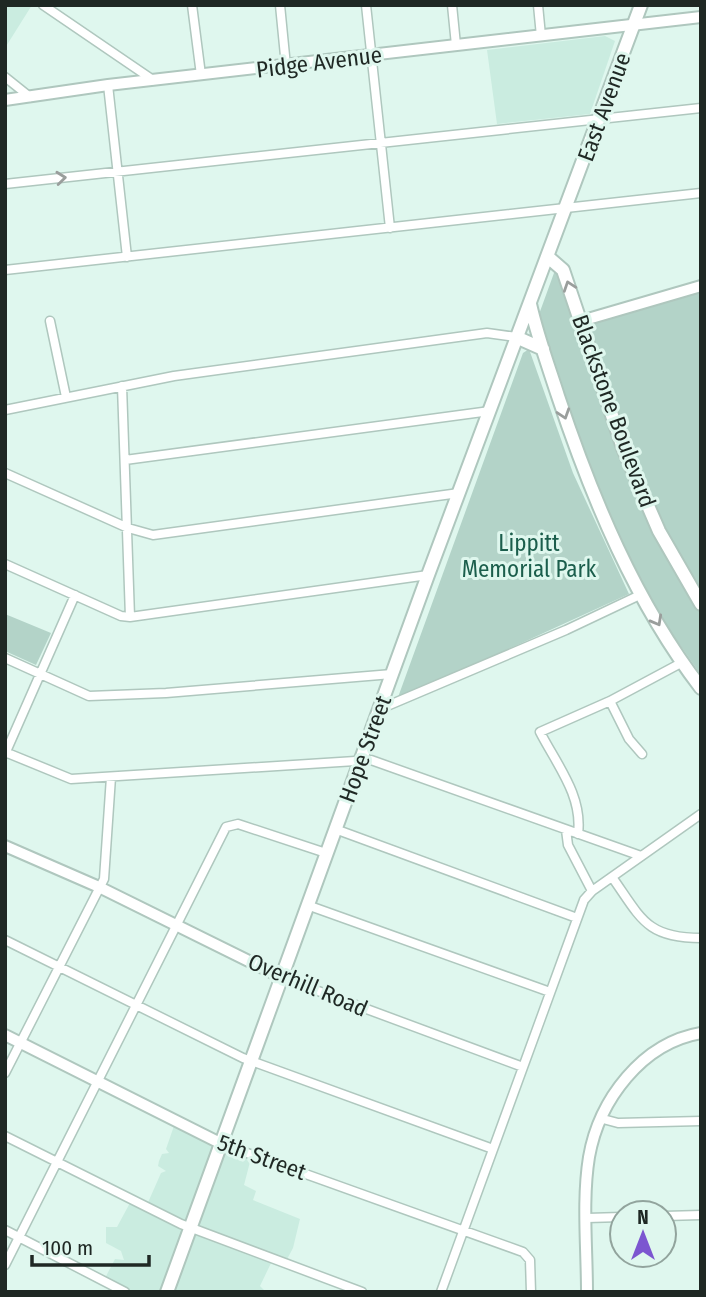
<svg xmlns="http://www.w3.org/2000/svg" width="706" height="1297" viewBox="0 0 706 1297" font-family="'Fira Sans Condensed',sans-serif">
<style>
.built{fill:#caece0}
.green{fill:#b3d3c8}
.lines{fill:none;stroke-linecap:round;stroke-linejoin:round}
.minor-casing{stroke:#afc7be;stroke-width:11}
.tertiary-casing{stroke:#afc7be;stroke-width:14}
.secondary-casing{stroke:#afc7be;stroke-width:16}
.minor{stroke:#fff;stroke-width:8}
.tertiary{stroke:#fff;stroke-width:10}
.secondary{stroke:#fff;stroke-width:12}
.oneway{stroke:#9a9e9c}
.labels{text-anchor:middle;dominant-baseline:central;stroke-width:6;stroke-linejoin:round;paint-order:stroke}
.street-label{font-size:23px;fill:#1f2824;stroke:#dff7ee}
.park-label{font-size:23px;fill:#1b5e4c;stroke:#dff7ee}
</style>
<rect width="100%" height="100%" fill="#dff7ee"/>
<path class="built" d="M 5,5 L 32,5 L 5,48 Z
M 605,36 L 615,41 L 590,114 L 497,124 L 487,50 Z
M 175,1123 L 251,1158 L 244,1185 L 256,1191 L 253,1200 L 300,1219 L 293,1248 L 285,1263 L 272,1261 L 260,1286 L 266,1292 L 121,1292 L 104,1280 L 115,1259 L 124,1260 L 121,1251 L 106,1243 L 106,1227 L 117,1227 L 131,1201 L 146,1207 L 161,1173 L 166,1171 L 158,1166 L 159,1161 L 162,1154 L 169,1153 L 166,1149 Z"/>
<path class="green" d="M 554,273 L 562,273 L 647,513 L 701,611 L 701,675 L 654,608 L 610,521 L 575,434 L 538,317 Z
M 701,289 L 701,606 L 659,528 L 582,324 Z
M 529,349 L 573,473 L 629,594 L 397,700 L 523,353 Z
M 5,614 L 51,633 L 36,665 L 5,651 Z"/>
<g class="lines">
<defs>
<path id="minor" d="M 43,5 L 153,80
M 192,5 L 201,75
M 280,5 L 286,66
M 366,5 L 390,228
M 452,5 L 456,45
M 538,5 L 541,36
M 5,77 L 30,97
M 108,85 L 127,257
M 5,184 L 701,108
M 5,270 L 701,193
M 50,321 L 66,397
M 122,386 L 130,617
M 5,410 L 174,376 L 487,333 L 516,337
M 125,460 L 490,411
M 5,473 L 128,528 L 153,535 L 459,493
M 5,564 L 121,616 L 130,617 L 428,575
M 5,658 L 89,696 L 166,693 L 392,674
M 610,701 L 629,739 L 642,754
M 380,709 L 566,630 L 642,594
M 5,752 L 71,779 L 371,760 L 641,856
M 5,754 L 75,595
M 335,829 L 577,918
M 566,830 L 568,845 L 592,891
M 578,834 C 583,796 557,765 540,732 L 610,701 L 681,663
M 612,877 C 641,918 646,938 701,938
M 307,905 L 550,992
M 5,940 L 243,1058 L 493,1149
M 283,978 L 523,1067
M 5,1073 L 104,879 L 111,777
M 603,1119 L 618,1123 L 701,1121
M 5,1136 L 181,1224 L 362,1292
M 222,1144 L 523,1252 L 530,1260 L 531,1292
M 664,1216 L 701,1215
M 587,1218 L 622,1217
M 5,1230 L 125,1292
M 5,1265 L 226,827 L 238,824 L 326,853
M 441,1292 L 584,900 L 592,891 L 701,814"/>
<path id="tertiary" d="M 5,100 L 108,85 L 701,17
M 581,321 L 701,286
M 5,846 L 99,887 L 283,978
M 5,1035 L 222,1144
M 587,1292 C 587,1248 582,1200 589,1157 C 599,1100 642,1043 701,1033"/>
<path id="secondary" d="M 548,257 L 563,270 L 623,448 L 659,531 L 701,604
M 530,304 C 537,335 548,365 558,396 C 592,498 635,602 701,688
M 516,337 L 543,349
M 167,1292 L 428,575 L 641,5"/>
</defs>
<use href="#minor" class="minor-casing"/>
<use href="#tertiary" class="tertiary-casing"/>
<use href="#secondary" class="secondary-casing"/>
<use href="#minor" class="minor"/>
<use href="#tertiary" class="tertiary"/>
<use href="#secondary" class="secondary"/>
</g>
<defs><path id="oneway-chevron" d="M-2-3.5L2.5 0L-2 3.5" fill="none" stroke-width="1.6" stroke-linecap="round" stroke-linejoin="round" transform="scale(1.75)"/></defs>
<g class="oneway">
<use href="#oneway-chevron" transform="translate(61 178) rotate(-6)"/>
<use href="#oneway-chevron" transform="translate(569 286) rotate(-109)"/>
<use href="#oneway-chevron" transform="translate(564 414) rotate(72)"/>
<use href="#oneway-chevron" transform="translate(657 621) rotate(61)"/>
</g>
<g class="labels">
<g class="street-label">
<text transform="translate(319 62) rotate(-7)">Pidge Avenue</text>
<text transform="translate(604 107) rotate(-70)">East Avenue</text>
<text transform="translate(614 411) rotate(70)">Blackstone Boulevard</text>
<text transform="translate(365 749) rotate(-70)">Hope Street</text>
<text transform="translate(308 985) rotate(23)">Overhill Road</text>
<text transform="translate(262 1157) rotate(20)">5th Street</text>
</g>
<g class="park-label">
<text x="529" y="543">Lippitt<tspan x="529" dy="26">Memorial Park</tspan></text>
</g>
</g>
<rect width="706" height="1297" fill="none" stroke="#1f2824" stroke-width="14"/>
<g transform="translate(643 1234)"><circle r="33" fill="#dff7ee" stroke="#92a49d" stroke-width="2"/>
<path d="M0-5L12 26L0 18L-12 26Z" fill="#7c56d0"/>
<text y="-10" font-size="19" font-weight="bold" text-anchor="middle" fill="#1f2824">N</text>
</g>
<path d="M32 1255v10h117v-10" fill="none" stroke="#1f2824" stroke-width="3.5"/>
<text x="42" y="1255" font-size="21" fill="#1f2824" stroke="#dff7ee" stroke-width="5" paint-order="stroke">100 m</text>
</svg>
